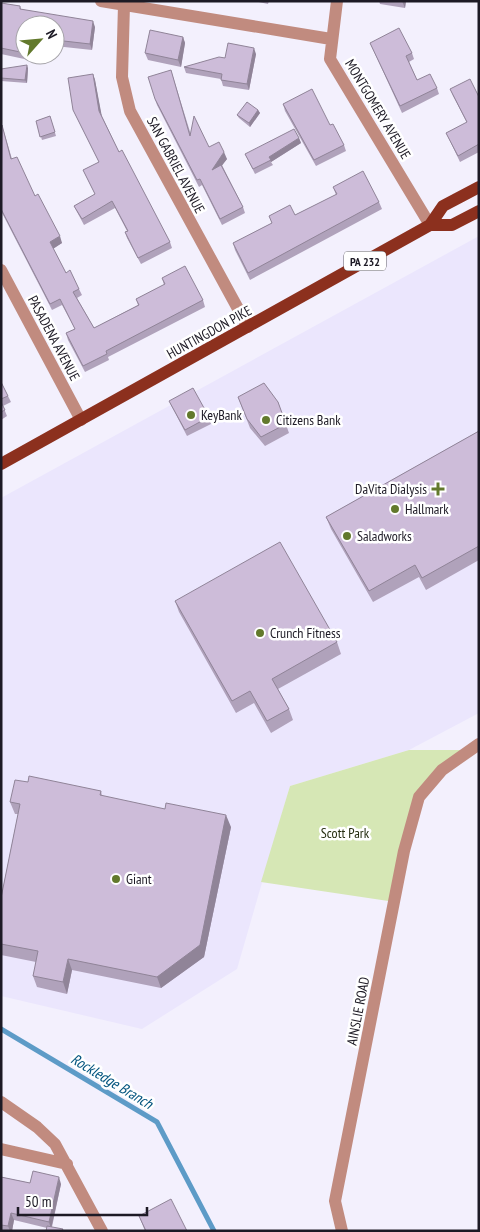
<svg xmlns="http://www.w3.org/2000/svg" width="480" height="1232" viewBox="0 0 480 1232" font-family="'PT Sans Narrow',sans-serif">
<style>
.built{fill:#ebe6fd}
.green{fill:#d6e7b5}
.lines{fill:none;stroke-linecap:round;stroke-linejoin:round}
.stream{stroke:#5d9bc7;stroke-width:5}
.minor{stroke:#c18b7f;stroke-width:12}
.primary{stroke:#8c301e;stroke-width:12}
.wall{fill:#b0a2bb}
.shaded-wall{fill:#908498}
.building{fill:#cdbcd9;stroke:#908498}
.poi-dot{fill:#62792c;stroke:#fff;stroke-width:2}
.labels{text-anchor:middle;dominant-baseline:central;stroke-width:5;stroke-linejoin:round;paint-order:stroke}
.shield{fill:#fff;stroke:#615f66;stroke-width:1}
.shield-label{font-size:12px;font-weight:bold;fill:#1d1a25}
.street-label{font-size:14px;fill:#1d1a25;stroke:#fff}
.poi-label{font-size:14px;fill:#1d1a25;stroke:#fff;text-anchor:start}
.park-label{font-size:14px;fill:#252d10;stroke:#fff}
.water-label{font-size:15px;font-style:italic;fill:#04557f;stroke:#fff}
</style>
<rect width="100%" height="100%" fill="#f3f0fd"/>
<path class="built" d="M 479,236 L 479,713 L 409,750 L 290,786 L 237,969 L 142,1029 L 1,996 L 1,498 Z"/>
<path class="green" d="M 409,750 L 468,750 L 419,797 L 395,902 L 261,882 L 290,786 Z"/>
<g class="lines">
<path class="stream" d="M 1,1029 L 157,1122 L 214,1231"/>
<path class="minor" d="M 101,1 L 331,39
M 337,1 L 330,59 L 430,225
M 124,5 L 122,77 L 130,111 L 248,327
M 1,270 L 81,420
M 1,1102 L 37,1127 L 55,1144 L 102,1231
M 1,1149 L 67,1164
M 342,1231 L 335,1201 L 404,851 L 419,797 L 442,770 L 479,744"/>
<path class="primary" d="M 430,225 L 452,225 L 479,211
M 1,464 L 430,225 L 443,206 L 479,187"/>
</g>
<path class="wall" d="M 254,1 L 269,1 L 268,4 Z
M 379,1 L 406,1 L 405,8 L 380,4 Z
M 1,3 L 20,6 L 21,9 L 95,27 L 92,50 L 55,46 L 55,25 L 25,25 L 25,55 L 29,55 L 29,60 L 1,54 Z
M 183,37 L 185,43 L 181,67 L 148,60 L 145,53 Z
M 370,43 L 412,53 L 414,59 L 409,62 L 417,80 L 437,88 L 439,94 L 402,113 Z
M 256,54 L 249,90 L 223,86 L 221,79 L 186,73 L 184,67 L 225,58 Z
M 28,68 L 27,83 L 1,81 L 1,69 Z
M 171,70 L 191,135 L 227,159 L 222,165 L 243,207 L 245,213 L 222,225 L 202,185 L 199,187 L 157,105 L 155,99 Z
M 93,74 L 95,80 L 101,114 L 119,152 L 170,242 L 172,248 L 141,264 L 127,238 L 125,232 L 127,231 L 115,208 L 84,225 L 77,212 L 74,206 L 95,194 L 83,170 L 99,162 L 73,110 Z
M 450,89 L 479,97 L 479,152 L 460,162 L 449,139 L 446,133 L 467,123 L 453,96 Z
M 283,104 L 344,145 L 346,151 L 316,166 L 285,111 Z
M 258,110 L 260,113 L 250,127 L 239,118 L 237,115 Z
M 50,116 L 56,136 L 42,140 L 36,121 Z
M 2,125 L 12,159 L 35,196 L 62,243 L 53,248 L 66,273 L 79,289 L 82,295 L 77,298 L 94,328 L 138,305 L 136,299 L 164,285 L 162,278 L 203,300 L 205,307 L 108,357 L 109,360 L 85,372 L 68,340 L 66,333 L 75,329 L 62,305 L 52,310 L 1,211 Z
M 299,138 L 301,143 L 271,162 L 273,165 L 255,174 L 245,154 Z
M 333,187 L 379,202 L 382,209 L 250,280 L 235,250 L 233,243 L 272,223 L 269,216 L 295,215 L 336,195 Z
M 1,382 L 11,402 L 3,406 L 7,416 L 1,420 Z
M 238,397 L 278,402 L 289,433 L 265,446 L 250,428 Z
M 169,401 L 209,417 L 211,424 L 187,436 L 172,407 Z
M 479,431 L 479,560 L 426,590 L 419,577 L 373,602 L 331,529 L 326,517 Z
M 175,601 L 337,642 L 341,654 L 278,689 L 289,709 L 293,720 L 271,733 L 254,703 L 236,713 L 179,612 Z
M 28,782 L 101,791 L 102,796 L 231,827 L 204,957 L 161,988 L 72,970 L 67,994 L 37,987 L 33,976 L 36,962 L 1,955 L 1,898 L 18,814 L 15,814 L 10,802 Z
M 1,1177 L 30,1183 L 61,1184 L 52,1227 L 47,1228 L 14,1220 L 12,1231 L 1,1231 Z
M 139,1216 L 187,1231 L 145,1231 Z"/>
<path class="shaded-wall" d="M 402,1 L 406,1 L 405,8 Z
M 93,21 L 95,27 L 92,50 L 90,44 Z
M 183,37 L 185,43 L 181,67 L 178,60 Z
M 254,48 L 256,54 L 249,90 L 247,84 Z
M 27,65 L 28,68 L 27,83 L 25,80 Z
M 93,74 L 95,80 L 102,117 L 99,111 Z
M 258,110 L 260,113 L 250,127 L 249,123 Z
M 299,138 L 301,143 L 271,162 L 269,157 Z
M 224,152 L 227,159 L 214,176 L 212,170 Z
M 60,236 L 62,243 L 53,249 L 50,242 Z
M 226,815 L 231,827 L 204,957 L 161,988 L 157,977 Z
M 68,959 L 72,970 L 67,994 L 63,982 Z
M 59,1177 L 61,1184 L 51,1229 L 49,1222 Z
M 11,1213 L 14,1220 L 12,1231 L 10,1231 L 8,1226 Z"/>
<path class="building" d="M 1,3 L 20,6 L 20,9 L 93,21 L 90,44 L 55,40 L 55,25 L 25,25 L 25,53 L 1,48 Z
M 399,28 L 412,53 L 406,56 L 417,80 L 430,74 L 437,88 L 400,106 L 370,43 Z
M 150,30 L 183,37 L 178,60 L 145,53 Z
M 228,43 L 254,48 L 247,84 L 221,80 L 222,74 L 184,67 L 219,57 L 225,58 Z
M 27,65 L 25,80 L 1,78 L 1,69 Z
M 171,70 L 190,136 L 194,116 L 209,147 L 219,142 L 224,152 L 212,170 L 221,165 L 243,207 L 220,219 L 200,179 L 197,180 L 155,99 L 148,77 Z
M 93,74 L 99,111 L 119,152 L 122,150 L 170,242 L 138,258 L 125,232 L 128,231 L 112,201 L 82,219 L 74,206 L 95,194 L 83,170 L 99,162 L 73,110 L 68,78 Z
M 470,79 L 479,97 L 479,144 L 458,156 L 446,133 L 467,122 L 450,89 Z
M 312,89 L 330,125 L 333,124 L 344,145 L 314,160 L 283,104 Z
M 247,102 L 258,110 L 249,123 L 237,115 Z
M 50,116 L 55,132 L 40,137 L 36,121 Z
M 2,125 L 11,159 L 17,157 L 35,196 L 38,194 L 60,236 L 50,242 L 66,273 L 70,270 L 79,289 L 73,292 L 94,328 L 139,305 L 136,299 L 165,284 L 162,278 L 185,266 L 203,300 L 106,351 L 107,354 L 83,366 L 66,333 L 75,329 L 60,299 L 50,304 L 1,209 Z
M 294,129 L 299,138 L 269,157 L 271,160 L 253,169 L 245,154 Z
M 363,171 L 379,202 L 248,273 L 233,243 L 272,223 L 269,216 L 290,205 L 295,215 L 337,194 L 333,187 Z
M 1,382 L 8,396 L 1,399 Z
M 264,383 L 278,402 L 286,424 L 261,437 L 247,419 L 238,397 Z
M 193,388 L 209,417 L 185,430 L 169,401 Z
M 1,402 L 5,410 L 1,412 Z
M 479,431 L 479,546 L 422,578 L 415,565 L 369,591 L 326,517 Z
M 280,542 L 337,642 L 272,679 L 289,709 L 267,721 L 250,691 L 232,701 L 175,601 Z
M 29,776 L 101,791 L 100,795 L 165,809 L 166,803 L 226,815 L 200,945 L 157,977 L 68,959 L 63,982 L 33,976 L 38,951 L 1,944 L 1,898 L 20,804 L 10,802 L 15,780 L 28,782 Z
M 33,1171 L 59,1177 L 49,1222 L 11,1213 L 8,1226 L 1,1225 L 1,1177 L 30,1183 Z
M 171,1199 L 187,1231 L 146,1231 L 139,1216 Z
M 47,1226 L 63,1229 L 62,1231 L 46,1231 Z"/>
<g class="poi-dot">
<circle cx="191" cy="415" r="5"/>
<circle cx="266" cy="420" r="5"/>
<path d="M435.5 481.5h5v5h5v5h-5v5h-5v-5h-5v-5h5z"/>
<circle cx="395" cy="509" r="5"/>
<circle cx="347" cy="536" r="5"/>
<circle cx="260" cy="633" r="5"/>
<circle cx="116" cy="879" r="5"/>
</g>
<g class="labels">
<rect class="shield" x="344" y="251.5" width="42" height="19" rx="4"/>
<g class="shield-label">
<text x="365" y="261">PA 232</text>
</g>
<g class="street-label">
<text transform="translate(378 109) rotate(59)">MONTGOMERY AVENUE</text>
<text transform="translate(176 165) rotate(62)">SAN GABRIEL AVENUE</text>
<text transform="translate(209 332) rotate(-29)">HUNTINGDON PIKE</text>
<text transform="translate(54 338) rotate(62)">PASADENA AVENUE</text>
<text transform="translate(358 1011) rotate(-79)">AINSLIE ROAD</text>
</g>
<g class="poi-label">
<text x="201" y="415">KeyBank</text>
<text x="276" y="420">Citizens Bank</text>
<text x="427" y="489" text-anchor="end">DaVita Dialysis</text>
<text x="405" y="509">Hallmark</text>
<text x="357" y="536">Saladworks</text>
<text x="270" y="633">Crunch Fitness</text>
<text x="126" y="879">Giant</text>
</g>
<g class="park-label">
<text x="345" y="833">Scott Park</text>
</g>
<g class="water-label">
<text transform="translate(112 1081) rotate(31)">Rockledge Branch</text>
</g>
</g>
<rect width="480" height="1232" fill="none" stroke="#1d1a25" stroke-width="5"/>
<g transform="translate(40 40) rotate(63)"><circle r="24" fill="#ffffff" stroke="#a5a3a8"/>
<path d="M0-4L9 19L0 12L-9 19Z" fill="#62792c"/>
<text y="-8" font-size="14" font-weight="bold" text-anchor="middle" fill="#1d1a25">N</text>
</g>
<path d="M18 1207v8h129v-8" fill="none" stroke="#1d1a25" stroke-width="2.5"/>
<text x="25" y="1207" font-size="15" fill="#1d1a25" stroke="#ffffff" stroke-width="4" paint-order="stroke">50 m</text>
</svg>
